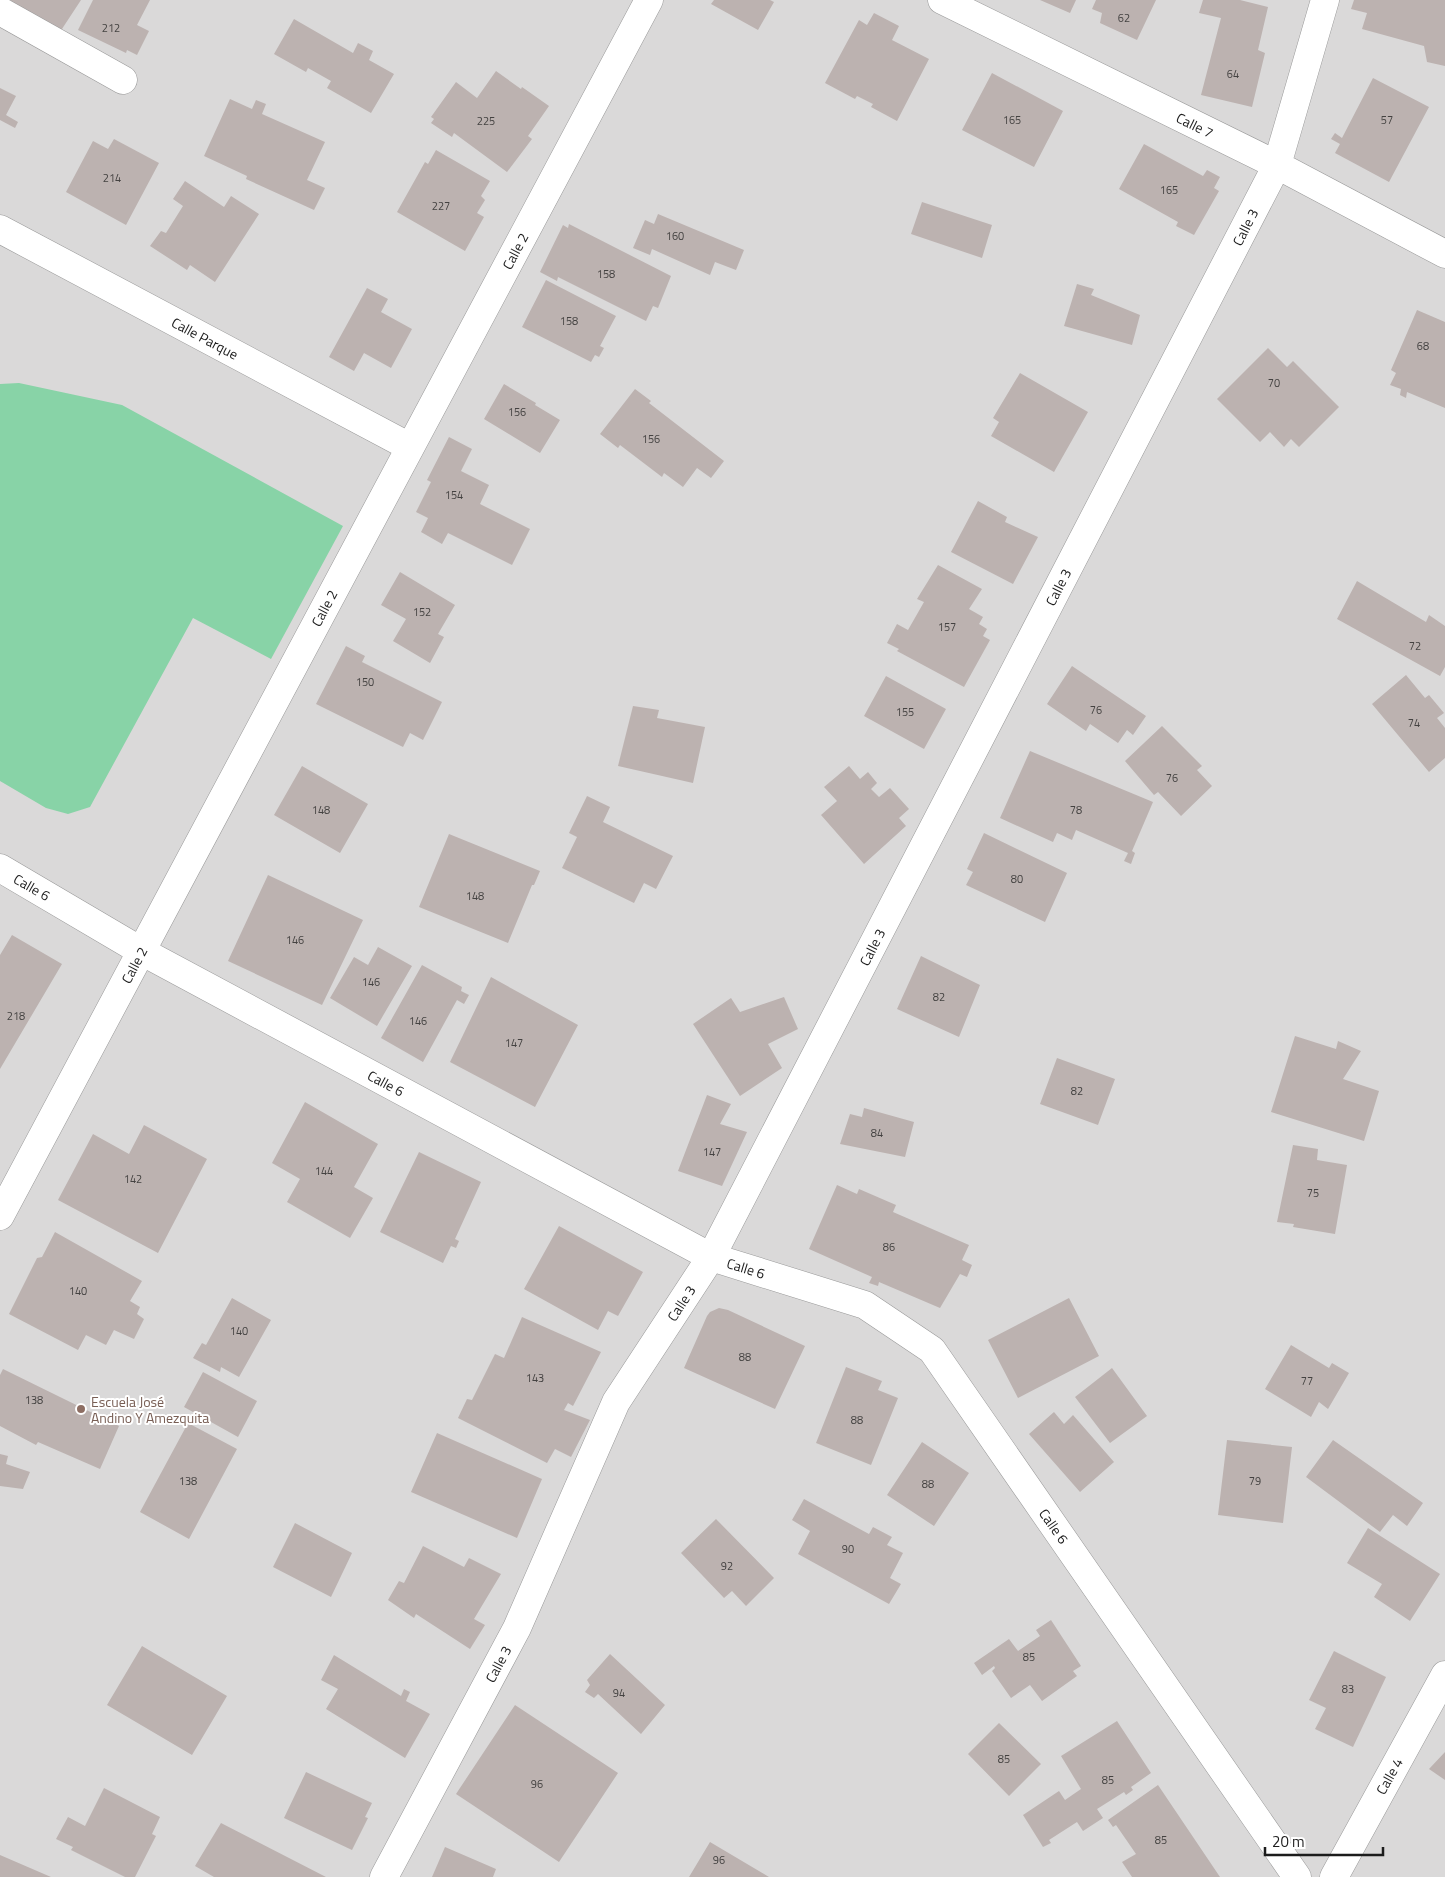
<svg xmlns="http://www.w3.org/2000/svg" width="1445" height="1877" viewBox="0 0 1445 1877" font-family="'Titillium Web',sans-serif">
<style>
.residential{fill:#dad9d9}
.pitch{fill:#88d3a7}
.building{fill:#bcb2b0}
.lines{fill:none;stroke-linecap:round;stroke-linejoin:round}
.street-casing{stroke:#999;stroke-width:29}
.street{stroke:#fff;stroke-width:28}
.education-dot{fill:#8d6e63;stroke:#fff;stroke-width:2}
.labels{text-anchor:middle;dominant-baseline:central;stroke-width:4;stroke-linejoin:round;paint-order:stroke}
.number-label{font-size:11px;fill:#444241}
.street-label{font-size:14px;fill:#1c1c1c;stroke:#fff}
.education-label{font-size:14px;fill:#785e54;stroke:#fff;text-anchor:start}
</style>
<rect width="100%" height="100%" fill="#ece7e2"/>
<path class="residential" d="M 0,0 L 1445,0 L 1445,1877 L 0,1877 Z"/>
<path class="pitch" d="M 19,383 L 122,405 L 343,526 L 271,659 L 193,618 L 90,807 L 68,814 L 46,808 L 0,781 L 0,384 Z"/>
<path class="building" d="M 11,0 L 81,0 L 58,35 L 9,4 Z
M 93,0 L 150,0 L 137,25 L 149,31 L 137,55 L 127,50 L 126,53 L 78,30 Z
M 714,0 L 770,0 L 774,2 L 758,30 L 711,4 Z
M 1040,0 L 1076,0 L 1070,13 Z
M 1096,0 L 1156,0 L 1137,40 L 1100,23 L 1102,13 L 1092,9 Z
M 1203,0 L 1240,0 L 1268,7 L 1258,50 L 1265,53 L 1252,107 L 1201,95 L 1221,18 L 1199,13 Z
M 1354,0 L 1445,0 L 1445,66 L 1427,62 L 1424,46 L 1362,29 L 1367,13 L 1351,9 Z
M 874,13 L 899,26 L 892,40 L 929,59 L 897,121 L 871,107 L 873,104 L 857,96 L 855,99 L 825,83 L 859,20 L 867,25 Z
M 294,19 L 353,53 L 358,43 L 373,51 L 369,60 L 394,74 L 371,113 L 327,88 L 331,81 L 308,68 L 306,72 L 274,54 Z
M 496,71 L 521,89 L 522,87 L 549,106 L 528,136 L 532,139 L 507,172 L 454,133 L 452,137 L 431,123 L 434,119 L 431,117 L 456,82 L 477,98 Z
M 992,73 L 1063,111 L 1034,167 L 962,130 Z
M 1373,78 L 1429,107 L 1389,182 L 1335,153 L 1340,144 L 1331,139 L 1335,133 L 1342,138 Z
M 0,88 L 16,96 L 6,115 L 18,122 L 15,128 L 0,120 Z
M 230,99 L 252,109 L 256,100 L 266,104 L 262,114 L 325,142 L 307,180 L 325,188 L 314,210 L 246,179 L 247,176 L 204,156 Z
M 114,139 L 159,163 L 126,225 L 66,192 L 93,141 L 108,149 Z
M 1144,144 L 1203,176 L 1207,170 L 1220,177 L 1214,188 L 1219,191 L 1194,235 L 1176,226 L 1178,222 L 1119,189 Z
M 436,150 L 490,181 L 481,196 L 485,200 L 477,213 L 484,217 L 465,251 L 397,212 L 425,162 L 428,164 Z
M 185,181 L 224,207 L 231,196 L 259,214 L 215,282 L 190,265 L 187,270 L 150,246 L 161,231 L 166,233 L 183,206 L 173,199 Z
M 922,202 L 992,225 L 982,258 L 911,234 Z
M 658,214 L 744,250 L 736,270 L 715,262 L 710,275 L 652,249 L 650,255 L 633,248 L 645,220 L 654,224 Z
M 569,224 L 671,276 L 658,308 L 653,306 L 646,321 L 558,277 L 557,281 L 540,272 L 563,225 L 568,228 Z
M 546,280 L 616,316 L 600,346 L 604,348 L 599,357 L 595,355 L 591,362 L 522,327 Z
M 1077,284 L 1094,289 L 1091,295 L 1140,315 L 1132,345 L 1064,326 Z
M 367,288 L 388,299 L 381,312 L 412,329 L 391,368 L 364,353 L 354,371 L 329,357 Z
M 1417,310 L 1445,322 L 1445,408 L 1407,392 L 1406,398 L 1400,395 L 1401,389 L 1390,385 L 1396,373 L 1391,370 Z
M 1268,348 L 1287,367 L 1293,361 L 1339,407 L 1299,447 L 1291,439 L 1284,447 L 1270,432 L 1260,442 L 1217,399 Z
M 1020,373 L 1088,412 L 1054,472 L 991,436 L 999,422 L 993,418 Z
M 504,384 L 536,403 L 535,405 L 560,420 L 540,453 L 484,419 Z
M 635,389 L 651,401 L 649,403 L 724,461 L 711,478 L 697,468 L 683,487 L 664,473 L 662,477 L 620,445 L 618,448 L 600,434 Z
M 449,437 L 472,449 L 461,471 L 489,485 L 480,504 L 530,529 L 512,565 L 448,533 L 442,544 L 421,532 L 428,518 L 416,512 L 431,482 L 427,480 Z
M 978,501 L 1007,517 L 1005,522 L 1038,537 L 1013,584 L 951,552 Z
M 938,565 L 982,589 L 969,609 L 983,617 L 979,624 L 987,629 L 983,636 L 990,640 L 964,687 L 897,651 L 899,649 L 887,643 L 897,624 L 908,630 L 924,602 L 917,599 Z
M 400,572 L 455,605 L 438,634 L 444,637 L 430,663 L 393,641 L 406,619 L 381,605 Z
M 1357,581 L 1426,622 L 1429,615 L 1445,626 L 1445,667 L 1440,676 L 1337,619 Z
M 346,646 L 365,656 L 362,662 L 442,702 L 423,740 L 410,733 L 403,747 L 316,704 Z
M 1072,666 L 1146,716 L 1133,735 L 1127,730 L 1118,743 L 1090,724 L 1086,731 L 1047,704 Z
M 1406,675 L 1425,698 L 1429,695 L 1444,713 L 1437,718 L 1445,728 L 1445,758 L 1429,772 L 1372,704 Z
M 886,676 L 946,709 L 924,749 L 864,716 Z
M 633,706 L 659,710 L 657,718 L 705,727 L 693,783 L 618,766 Z
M 1162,726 L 1202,766 L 1197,770 L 1212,786 L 1181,816 L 1158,792 L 1154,795 L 1125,761 Z
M 1030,751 L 1153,802 L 1132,851 L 1135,853 L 1131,864 L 1124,861 L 1128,853 L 1076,830 L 1072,840 L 1057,833 L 1053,842 L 1000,818 Z
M 302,766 L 368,804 L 340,853 L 274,815 Z
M 849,766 L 860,779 L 868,772 L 877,783 L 871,789 L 879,797 L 890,788 L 909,809 L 899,818 L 906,826 L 864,864 L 821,815 L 837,801 L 824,787 Z
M 587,796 L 610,807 L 603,822 L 673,856 L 656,889 L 644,883 L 634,903 L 562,868 L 577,837 L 569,833 Z
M 984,833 L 1067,873 L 1045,922 L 966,885 L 973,872 L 967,869 Z
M 449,834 L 540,871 L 534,885 L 532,885 L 508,943 L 419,907 Z
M 268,875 L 363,920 L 322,1005 L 228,961 Z
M 12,935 L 62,964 L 0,1069 L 0,955 Z
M 378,947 L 412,966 L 377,1026 L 330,998 L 354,957 L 368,965 Z
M 921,956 L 980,985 L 959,1037 L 897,1009 Z
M 422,965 L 462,987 L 461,991 L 469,995 L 464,1004 L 457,1000 L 423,1062 L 381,1038 Z
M 491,977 L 578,1025 L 535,1107 L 450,1062 Z
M 784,997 L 798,1029 L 768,1044 L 782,1068 L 740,1096 L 693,1024 L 731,998 L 740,1012 Z
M 1295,1036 L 1336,1049 L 1338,1041 L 1361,1051 L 1343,1079 L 1379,1091 L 1364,1141 L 1271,1112 Z
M 1057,1058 L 1115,1079 L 1098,1125 L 1040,1104 Z
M 707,1095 L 731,1104 L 720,1124 L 747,1132 L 722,1186 L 678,1171 Z
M 305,1102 L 378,1144 L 354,1187 L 373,1198 L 350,1238 L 287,1202 L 300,1179 L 272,1163 Z
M 864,1108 L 914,1122 L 905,1157 L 840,1144 L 850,1114 L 862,1117 Z
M 144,1125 L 207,1159 L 158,1253 L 58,1200 L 93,1134 L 129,1154 Z
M 1293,1145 L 1318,1149 L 1317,1160 L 1347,1165 L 1335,1234 L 1293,1227 L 1294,1224 L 1277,1222 Z
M 419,1152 L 481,1182 L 455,1239 L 459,1241 L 456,1248 L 451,1246 L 443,1263 L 380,1232 Z
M 837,1185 L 857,1194 L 859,1189 L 896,1205 L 893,1212 L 969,1245 L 962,1260 L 972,1265 L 967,1277 L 960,1274 L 940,1308 L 879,1282 L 878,1286 L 869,1283 L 872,1277 L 809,1249 Z
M 559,1226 L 643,1272 L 618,1316 L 608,1311 L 598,1330 L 524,1289 Z
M 55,1232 L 142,1281 L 130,1301 L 140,1307 L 137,1314 L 144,1319 L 134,1339 L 114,1330 L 106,1345 L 86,1335 L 78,1350 L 9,1314 L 37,1258 L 42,1257 Z
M 232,1298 L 271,1320 L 239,1377 L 221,1367 L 220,1372 L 193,1358 L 202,1343 L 206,1345 Z
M 1069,1298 L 1099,1356 L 1018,1398 L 988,1340 Z
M 719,1308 L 728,1310 L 805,1346 L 775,1409 L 684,1368 L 707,1316 L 710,1312 Z
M 522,1317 L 601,1352 L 573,1406 L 568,1403 L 564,1410 L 590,1420 L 571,1457 L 555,1449 L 547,1463 L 458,1418 L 467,1399 L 472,1400 L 495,1354 L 504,1358 Z
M 1291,1345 L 1329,1368 L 1332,1363 L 1349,1373 L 1328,1409 L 1319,1402 L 1311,1417 L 1265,1389 Z
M 846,1367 L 882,1381 L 878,1390 L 898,1398 L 871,1465 L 816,1443 Z
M 1112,1368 L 1147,1416 L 1110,1443 L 1075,1397 Z
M 3,1369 L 119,1426 L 100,1469 L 38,1442 L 36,1445 L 0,1426 L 0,1375 Z
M 203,1372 L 257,1401 L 238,1437 L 184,1407 Z
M 1054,1412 L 1064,1424 L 1073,1415 L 1114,1462 L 1080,1492 L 1029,1434 Z
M 188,1423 L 237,1449 L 189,1539 L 140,1512 Z
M 437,1433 L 542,1479 L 517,1538 L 411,1492 Z
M 1227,1440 L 1292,1447 L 1283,1523 L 1218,1515 Z
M 1333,1440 L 1423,1503 L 1407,1526 L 1393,1515 L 1380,1532 L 1306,1477 Z
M 922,1442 L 969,1473 L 934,1526 L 887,1495 Z
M 0,1454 L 8,1456 L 6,1464 L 30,1472 L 23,1489 L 0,1486 Z
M 804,1499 L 869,1534 L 873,1527 L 892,1537 L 887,1545 L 903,1553 L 890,1578 L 901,1584 L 889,1604 L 798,1554 L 810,1531 L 792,1520 Z
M 716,1519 L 774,1578 L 746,1606 L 732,1591 L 724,1598 L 681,1553 Z
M 295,1523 L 352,1553 L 331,1597 L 273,1567 Z
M 1368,1528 L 1440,1574 L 1410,1621 L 1374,1597 L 1382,1584 L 1347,1563 Z
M 423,1546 L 464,1567 L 469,1558 L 501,1574 L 474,1619 L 485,1625 L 470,1649 L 416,1614 L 414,1618 L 388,1600 L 399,1581 L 404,1583 Z
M 1051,1620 L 1081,1666 L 1073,1671 L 1077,1676 L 1042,1701 L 1030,1685 L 1011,1698 L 992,1671 L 995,1668 L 994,1666 L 982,1675 L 974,1663 L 1009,1639 L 1018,1651 L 1040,1636 L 1036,1630 Z
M 142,1646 L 227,1696 L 192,1755 L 107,1705 Z
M 1334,1651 L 1386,1677 L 1353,1747 L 1315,1729 L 1326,1708 L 1309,1700 Z
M 610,1654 L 665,1705 L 641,1734 L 598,1694 L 594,1698 L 585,1692 L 590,1685 L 587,1680 Z
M 334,1655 L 401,1696 L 404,1689 L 410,1692 L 406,1701 L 430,1714 L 405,1758 L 326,1709 L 338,1689 L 321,1680 Z
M 515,1705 L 618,1773 L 559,1862 L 456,1794 Z
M 1117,1721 L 1151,1773 L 1131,1787 L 1133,1790 L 1126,1795 L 1124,1792 L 1097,1809 L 1103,1818 L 1083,1831 L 1077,1822 L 1049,1840 L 1051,1843 L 1043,1847 L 1023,1815 L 1059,1791 L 1065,1800 L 1081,1789 L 1061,1756 Z
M 999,1723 L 1041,1764 L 1009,1796 L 968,1754 Z
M 1445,1752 L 1445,1780 L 1429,1769 Z
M 306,1772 L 372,1803 L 365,1817 L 368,1818 L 352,1850 L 284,1818 Z
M 1158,1785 L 1220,1877 L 1132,1877 L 1122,1862 L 1136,1854 L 1116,1825 L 1113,1827 L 1108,1820 Z
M 104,1788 L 160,1817 L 152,1834 L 156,1836 L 135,1877 L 125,1877 L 71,1850 L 73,1847 L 56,1839 L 68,1817 L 85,1826 Z
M 221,1823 L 326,1877 L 214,1877 L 195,1866 Z
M 710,1842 L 769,1877 L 689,1877 Z
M 445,1847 L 496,1869 L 493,1877 L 432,1877 Z
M 0,1855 L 51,1877 L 0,1877 Z"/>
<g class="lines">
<defs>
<path id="street" d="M 942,0 L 1277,165 L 1445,254
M 0,11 L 123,80
M 0,229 L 410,447
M 0,868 L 141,951 L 711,1257 L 865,1305 L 932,1350 L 1297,1877
M 0,1216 L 649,0
M 384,1877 L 517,1628 L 616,1402 L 711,1257 L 1277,165 L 1325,0
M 1334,1877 L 1445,1675"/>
</defs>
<use href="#street" class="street-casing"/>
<use href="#street" class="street"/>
</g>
<circle class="education-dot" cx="81" cy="1409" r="5"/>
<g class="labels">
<g class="number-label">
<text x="1124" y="18">62</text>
<text x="111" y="28">212</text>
<text x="1233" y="74">64</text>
<text x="1012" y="120">165</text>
<text x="1387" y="120">57</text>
<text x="486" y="121">225</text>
<text x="112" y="178">214</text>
<text x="1169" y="190">165</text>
<text x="441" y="206">227</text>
<text x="675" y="236">160</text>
<text x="606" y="274">158</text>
<text x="569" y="321">158</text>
<text x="1423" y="346">68</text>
<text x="1274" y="383">70</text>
<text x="517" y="412">156</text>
<text x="651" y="439">156</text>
<text x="454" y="495">154</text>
<text x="422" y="612">152</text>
<text x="947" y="627">157</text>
<text x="1415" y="646">72</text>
<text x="365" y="682">150</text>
<text x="1096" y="710">76</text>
<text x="905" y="712">155</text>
<text x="1414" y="723">74</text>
<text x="1172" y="778">76</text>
<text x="321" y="810">148</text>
<text x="1076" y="810">78</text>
<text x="1017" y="879">80</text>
<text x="475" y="896">148</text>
<text x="295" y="940">146</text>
<text x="371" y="982">146</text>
<text x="939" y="997">82</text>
<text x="16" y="1016">218</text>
<text x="418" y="1021">146</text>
<text x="514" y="1043">147</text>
<text x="1077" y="1091">82</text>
<text x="877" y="1133">84</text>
<text x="712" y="1152">147</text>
<text x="324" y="1171">144</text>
<text x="133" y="1179">142</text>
<text x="1313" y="1193">75</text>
<text x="889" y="1247">86</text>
<text x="78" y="1291">140</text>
<text x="239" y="1331">140</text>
<text x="745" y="1357">88</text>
<text x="535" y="1378">143</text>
<text x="1307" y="1381">77</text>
<text x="34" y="1400">138</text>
<text x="857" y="1420">88</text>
<text x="188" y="1481">138</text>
<text x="1255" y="1481">79</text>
<text x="928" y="1484">88</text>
<text x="848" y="1549">90</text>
<text x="727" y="1566">92</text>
<text x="1029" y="1657">85</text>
<text x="1348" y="1689">83</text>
<text x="619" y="1693">94</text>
<text x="1004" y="1759">85</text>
<text x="1108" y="1780">85</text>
<text x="537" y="1784">96</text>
<text x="1161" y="1840">85</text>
<text x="719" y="1860">96</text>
</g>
<g class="street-label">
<text transform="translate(1195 125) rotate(26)">Calle 7</text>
<text transform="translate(1245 227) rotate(-63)">Calle 3</text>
<text transform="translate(515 251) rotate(-62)">Calle 2</text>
<text transform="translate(205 338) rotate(28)">Calle Parque</text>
<text transform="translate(1058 587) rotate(-63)">Calle 3</text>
<text transform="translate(324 608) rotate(-62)">Calle 2</text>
<text transform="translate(32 887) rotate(30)">Calle 6</text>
<text transform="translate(872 947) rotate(-63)">Calle 3</text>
<text transform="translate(134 965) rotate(-62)">Calle 2</text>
<text transform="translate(386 1083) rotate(28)">Calle 6</text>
<text transform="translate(746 1268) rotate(17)">Calle 6</text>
<text transform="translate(681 1303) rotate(-57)">Calle 3</text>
<text transform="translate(1054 1526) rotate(55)">Calle 6</text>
<text transform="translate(498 1664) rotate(-62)">Calle 3</text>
<text transform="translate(1389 1776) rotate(-61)">Calle 4</text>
</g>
<g class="education-label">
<text x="91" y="1401">Escuela José<tspan x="91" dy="16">Andino Y Amezquita</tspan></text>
</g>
</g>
<path d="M1265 1847v8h118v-8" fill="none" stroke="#1c1c1c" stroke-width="2.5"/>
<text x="1272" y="1847" font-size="15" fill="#1c1c1c" stroke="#ffffff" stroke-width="4" paint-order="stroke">20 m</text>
</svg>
